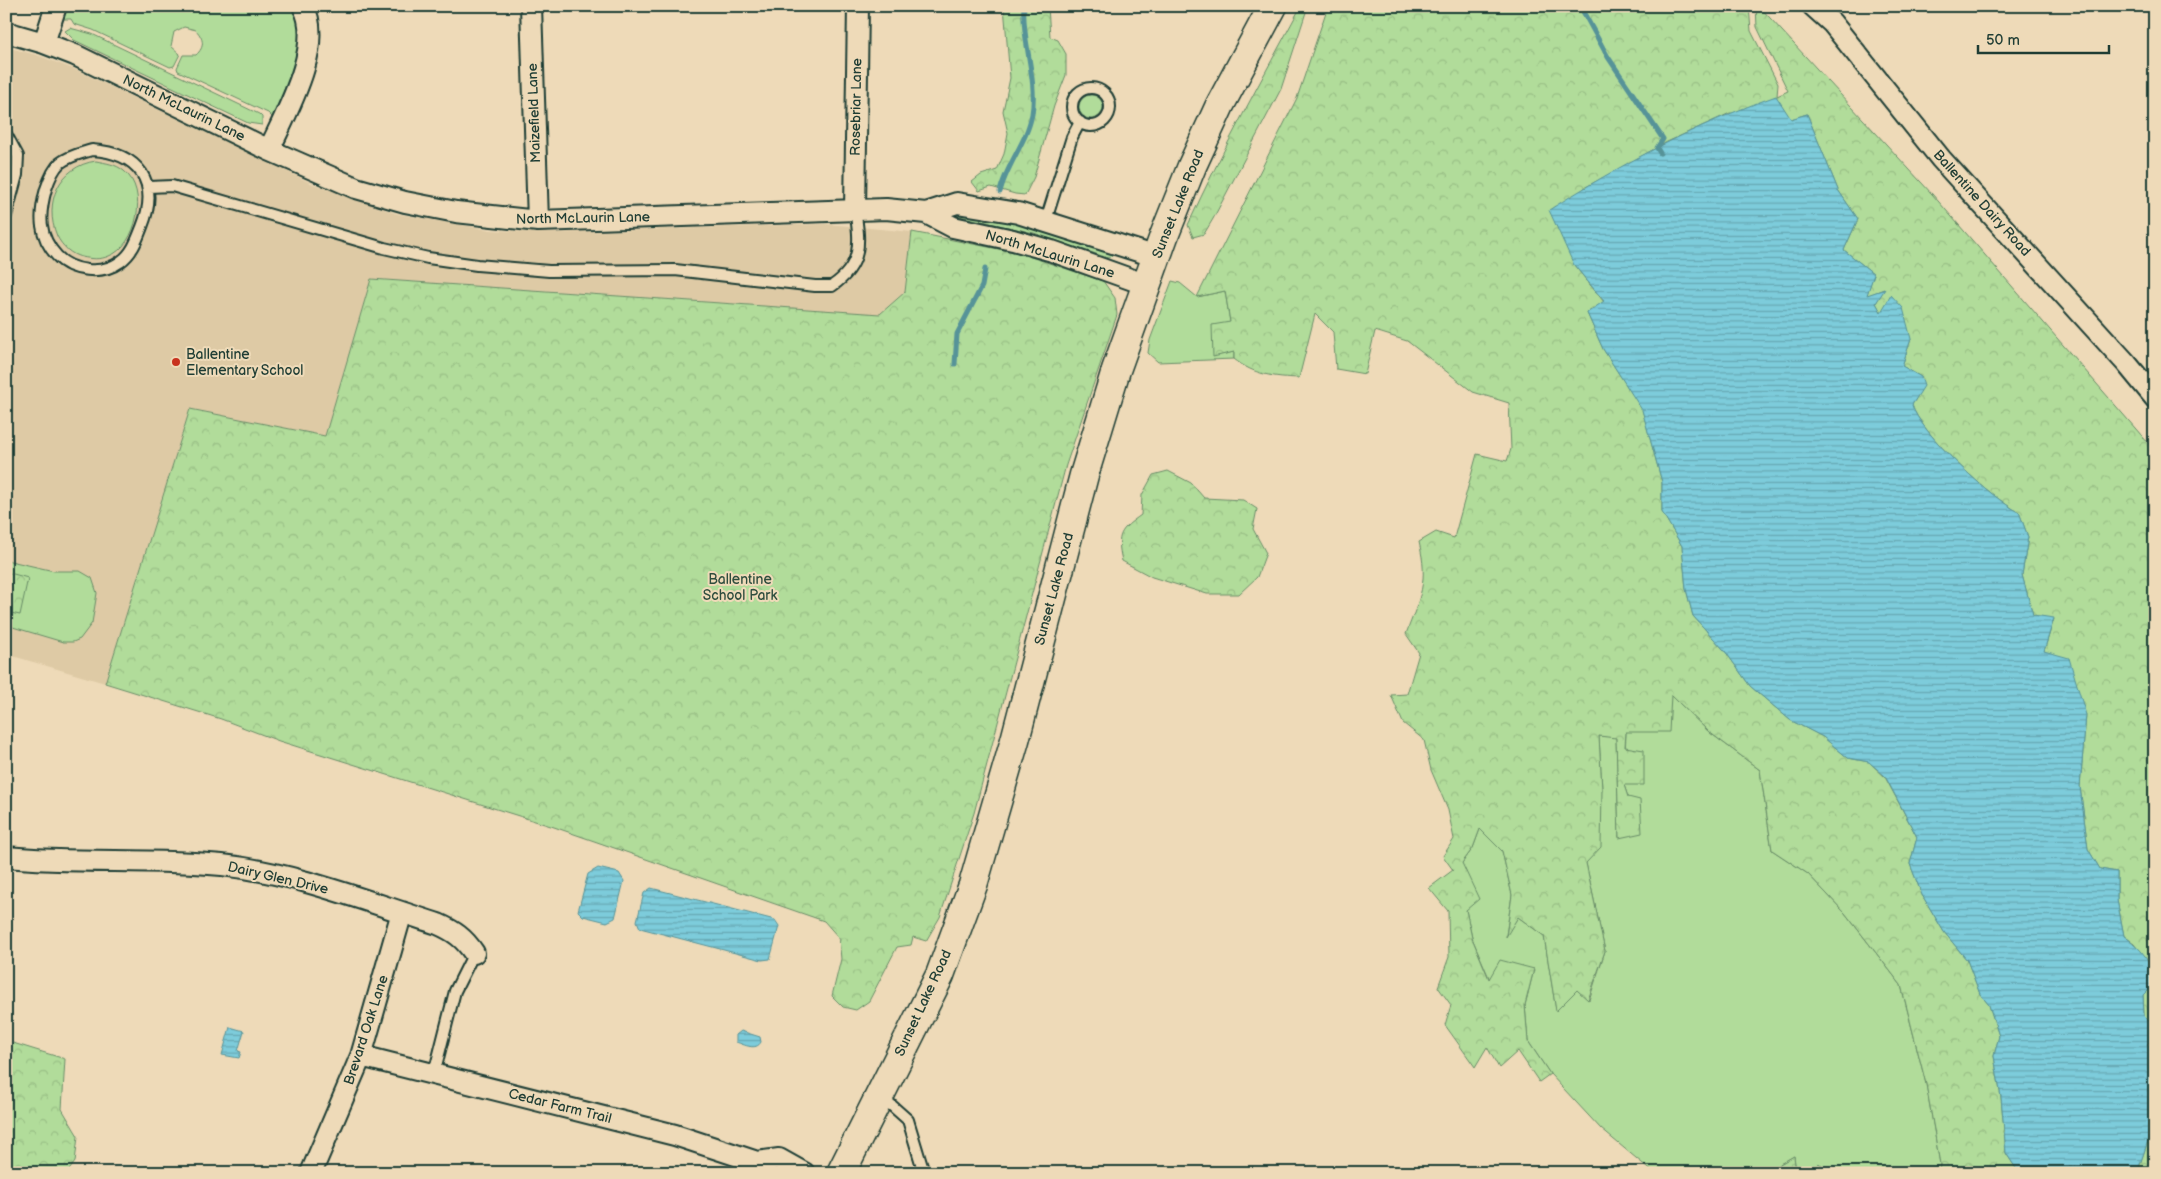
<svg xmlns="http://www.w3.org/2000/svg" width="2161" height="1179" viewBox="0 0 2161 1179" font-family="'Balsamiq Sans',sans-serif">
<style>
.built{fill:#decaa5}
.grass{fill:#b1dc9a;stroke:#688c67}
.forest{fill:url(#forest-crowns);stroke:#688c67}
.water{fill:url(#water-rules);stroke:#579398}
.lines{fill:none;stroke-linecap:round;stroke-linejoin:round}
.stream{stroke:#579398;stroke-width:5}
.service-casing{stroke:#1f3d34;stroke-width:14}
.minor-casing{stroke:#1f3d34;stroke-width:24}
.secondary-casing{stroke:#1f3d34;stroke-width:31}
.service{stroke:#eedab8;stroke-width:10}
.minor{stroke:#eedab8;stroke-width:20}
.secondary{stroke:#eedab8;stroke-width:28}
.poi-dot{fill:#c8321e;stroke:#eedab8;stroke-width:2}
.labels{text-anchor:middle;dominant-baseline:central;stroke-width:4;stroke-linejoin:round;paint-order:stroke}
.street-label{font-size:14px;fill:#1f3d34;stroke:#eedab8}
.poi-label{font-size:14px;fill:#1f3d34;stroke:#eedab8;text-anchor:start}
.park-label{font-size:14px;fill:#2e4d3e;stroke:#eedab8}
</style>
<defs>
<pattern id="forest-crowns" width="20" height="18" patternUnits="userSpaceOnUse" patternTransform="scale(1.25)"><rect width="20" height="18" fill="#b1dc9a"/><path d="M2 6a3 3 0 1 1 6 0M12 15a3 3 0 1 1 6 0" fill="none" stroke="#98be85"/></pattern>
<pattern id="water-rules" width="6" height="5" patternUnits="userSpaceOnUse" patternTransform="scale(1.25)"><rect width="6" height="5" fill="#7dccdb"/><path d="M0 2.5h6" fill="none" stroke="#66a7b2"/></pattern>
</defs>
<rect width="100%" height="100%" fill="#eedab8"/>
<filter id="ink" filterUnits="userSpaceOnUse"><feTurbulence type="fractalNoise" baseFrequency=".02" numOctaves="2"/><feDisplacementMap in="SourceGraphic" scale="10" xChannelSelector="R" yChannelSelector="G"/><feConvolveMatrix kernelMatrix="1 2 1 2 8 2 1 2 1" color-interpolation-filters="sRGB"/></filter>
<g filter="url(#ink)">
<path class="built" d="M 6,47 L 37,55 L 76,70 L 313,184 L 398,214 L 491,230 L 549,233 L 827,224 L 912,232 L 905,292 L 880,314 L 371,279 L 325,436 L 190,409 L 105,683 L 6,654 Z"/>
<path class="grass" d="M 66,6 L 294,6 L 301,33 L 297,64 L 274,119 L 268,113 L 178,71 L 177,68 L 183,55 L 196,55 C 205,47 204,39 196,30 L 184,27 L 174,32 L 171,46 L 180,54 L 174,66 L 170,67 L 93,30 L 74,24 L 71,19 L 62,19 Z
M 70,28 L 92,34 L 259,114 L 262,117 L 262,125 L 248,123 L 74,40 L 65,31 Z
M1079 107a12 12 0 1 1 24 0a12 12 0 1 1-24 0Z
M 96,161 C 106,163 116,164 124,171 C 149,190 137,246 109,256 C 100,260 91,259 82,257 C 71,255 62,246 57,236 C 43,203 59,166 96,161 Z
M 954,212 L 1001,217 L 1113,252 L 1113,255 L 1108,258 L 1034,233 L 955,215 Z
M 1172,281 L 1180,283 L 1197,297 L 1225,291 L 1230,322 L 1214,356 L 1234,352 L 1234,359 L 1158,362 L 1148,353 L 1150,340 Z
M 6,560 L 54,571 L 80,571 L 92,578 L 97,593 L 92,623 L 80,639 L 73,642 L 63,642 L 6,625 Z
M 1670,694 L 1709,732 L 1760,770 L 1772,850 L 1808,874 L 1845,913 L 1901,985 L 1926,1084 L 1940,1164 L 1939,1173 L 1830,1173 L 1830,1170 L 1818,1163 L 1815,1173 L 1796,1173 L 1794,1156 L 1780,1164 L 1777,1173 L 1654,1173 L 1601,1129 L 1550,1074 L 1528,1041 L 1525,1005 L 1534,969 L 1490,980 L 1472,938 L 1466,910 L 1462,863 L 1473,848 L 1480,829 L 1502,851 L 1512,895 L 1506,935 L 1518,917 L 1544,936 L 1556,1010 L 1577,990 L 1589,1000 L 1605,951 L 1586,863 L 1602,790 L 1599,736 L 1616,737 L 1619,837 L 1628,797 L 1624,785 L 1626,731 Z"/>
<path class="forest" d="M 1004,6 L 1048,6 L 1050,37 L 1058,40 L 1066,54 L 1066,75 L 1054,106 L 1034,177 L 1025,195 L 1015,194 L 991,187 L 979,191 L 972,182 L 981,175 L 997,170 L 1004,154 L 1008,133 L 1003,111 L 1010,78 Z
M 1301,6 L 1308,6 L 1281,89 L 1213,219 L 1204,234 L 1193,237 L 1188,225 C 1222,150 1262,79 1301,6 Z
M 1328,6 L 1749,6 L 1751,31 L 1778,84 L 1777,96 L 1788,91 L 1757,27 L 1756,6 L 1759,6 L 1932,194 L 2155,451 L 2155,972 L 2134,943 L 2124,936 L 2117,900 L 2117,872 L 2100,869 L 2088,849 L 2080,787 L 2086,715 L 2044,651 L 2054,619 L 2033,615 L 2022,575 L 2028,537 L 2019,512 C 1993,500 1919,432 1912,405 L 1921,377 L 1902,366 L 1911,339 L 1881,312 L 1876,303 L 1884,289 L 1866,296 L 1874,274 L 1844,250 L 1858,219 L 1838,190 L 1807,114 L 1791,119 L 1730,113 L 1667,142 L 1584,188 L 1574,265 L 1604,302 L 1587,313 L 1603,349 L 1642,409 L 1662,482 L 1662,512 L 1682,546 L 1686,589 L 1693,616 L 1725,651 L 1750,686 L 1790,720 L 1823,737 L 1848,758 L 1869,762 L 1885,777 L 1917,837 L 1910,864 L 1922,895 L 1944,932 L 1967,960 L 1980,994 L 1989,1005 L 1999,1036 L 1994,1056 L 2001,1097 L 2006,1153 L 2019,1173 L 1939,1173 L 1940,1164 L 1926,1084 L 1901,985 L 1845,913 L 1808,874 L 1772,850 L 1760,770 L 1709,732 L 1671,695 L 1669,732 L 1626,732 L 1625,747 L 1644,750 L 1644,785 L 1624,785 L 1628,797 L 1640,800 L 1642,833 L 1619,838 L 1616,738 L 1599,736 L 1602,790 L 1601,847 L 1586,863 L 1605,951 L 1588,1000 L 1577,990 L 1556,1011 L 1544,936 L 1518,917 L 1506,937 L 1512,895 L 1502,851 L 1480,829 L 1473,848 L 1462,863 L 1479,899 L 1466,910 L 1472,938 L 1489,979 L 1500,960 L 1534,969 L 1525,1005 L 1528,1041 L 1550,1074 L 1539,1082 L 1518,1051 L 1499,1068 L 1487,1047 L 1475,1067 L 1445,1025 L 1451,1005 L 1438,987 L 1449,957 L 1448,911 L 1429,888 L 1453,870 L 1443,856 L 1454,839 L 1448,810 L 1431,770 L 1424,740 L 1403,723 L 1391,695 L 1407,694 L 1419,653 L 1406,634 C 1420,597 1429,583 1419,542 L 1436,532 L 1454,538 L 1477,454 L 1507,461 L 1511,449 L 1509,403 L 1473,392 L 1407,341 L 1375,331 L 1365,374 L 1336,369 L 1333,332 L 1315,314 L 1299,378 C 1274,377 1254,375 1234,359 L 1234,352 L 1213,357 L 1212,325 L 1230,322 L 1225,291 L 1197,297 L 1297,98 Z
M 912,232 L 1019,253 L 1103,281 L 1115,298 L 1117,315 L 1066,465 L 974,813 L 940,917 L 926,941 L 913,937 L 911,945 L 897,947 L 869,1001 L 856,1010 L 843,1007 L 832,996 L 841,959 L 839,938 L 824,921 L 554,827 L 279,741 L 221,719 L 105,683 L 190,409 L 325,436 L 371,279 L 880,314 L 905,292 Z
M 1168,471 L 1191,483 L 1204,498 L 1243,500 L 1257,509 L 1253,529 L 1266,553 L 1257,577 L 1239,594 L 1207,594 L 1152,577 L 1122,561 C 1116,534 1120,530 1141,515 L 1142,495 L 1153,475 Z
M 6,572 L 28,578 L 20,615 L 6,612 Z
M 2155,983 L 2155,1028 L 2144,1016 L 2143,995 Z
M 13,1043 L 65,1059 L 62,1109 L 78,1136 L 75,1162 L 67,1173 L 12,1173 L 10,1168 L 10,1146 L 6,1131 L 6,1045 Z
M 2155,1077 L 2155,1173 L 2137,1173 L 2153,1126 Z
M 1794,1156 L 1796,1173 L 1777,1173 L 1780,1164 Z
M 1818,1163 L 1830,1170 L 1830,1173 L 1815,1173 Z
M 130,1169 L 137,1173 L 102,1173 L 103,1171 Z"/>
<path class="water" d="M 1135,6 L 1163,6 C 1154,13 1144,15 1135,6 Z
M 1776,96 L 1791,119 L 1807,114 L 1838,190 L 1858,219 L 1844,250 L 1874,274 L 1867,295 L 1885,289 L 1876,303 L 1881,312 L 1891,295 L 1903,308 L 1911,339 L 1902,366 L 1921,377 L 1924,386 L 1912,405 C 1919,432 1993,500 2019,512 L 2028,537 L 2022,575 L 2033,615 L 2054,618 L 2044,651 L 2069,658 L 2086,715 L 2080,787 L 2088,849 L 2100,869 L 2117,872 L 2117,900 L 2124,936 C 2139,946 2155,964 2155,983 L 2143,995 L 2144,1016 L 2155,1028 L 2155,1037 L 2147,1044 L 2155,1054 L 2153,1126 L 2137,1173 L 2019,1173 L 2006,1153 L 2001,1097 L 1994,1056 L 1999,1036 L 1989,1005 L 1980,994 L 1967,960 L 1944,932 L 1922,895 L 1910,864 L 1917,837 L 1885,776 L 1869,762 L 1848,758 L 1823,737 L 1790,720 L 1750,686 L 1725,651 L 1693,616 L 1686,589 L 1682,546 L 1662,512 L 1662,482 L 1642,410 L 1603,349 L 1587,313 L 1604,301 L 1574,265 L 1549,210 C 1621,164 1695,125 1776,96 Z
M 598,868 L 619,873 L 624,881 L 615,918 L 607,922 L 583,916 L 578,911 L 588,874 Z
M 651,888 L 775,920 L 779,926 L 770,959 L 762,960 L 640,928 L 637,921 L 644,893 Z
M 230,1027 L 244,1031 L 238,1051 L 241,1052 L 239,1058 L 222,1055 Z
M 741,1031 L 760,1037 L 761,1042 C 756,1051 745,1045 736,1042 L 736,1035 Z"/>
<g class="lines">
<path class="stream" d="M 1580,6 L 1608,57 L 1663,139 L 1657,148 L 1660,153
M 1000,192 C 1006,165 1027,142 1032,114 C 1038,79 1021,38 1024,6
M 955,364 L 957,334 L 982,286 L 985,269"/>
<defs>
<path id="service" d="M1072 107a19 19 0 1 1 38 0a19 19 0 1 1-38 0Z
M 6,134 L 18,156 L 17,175 L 6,216
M 92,150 C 139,153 160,182 142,227 C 137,240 132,254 120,262 C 102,275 72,272 57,256 C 38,236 39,214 46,189 C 49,180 53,169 60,163 C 69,156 82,153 92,150 Z
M 149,187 L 172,186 L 384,248 L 428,258 L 477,265 L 549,271 L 675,270 L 815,286 L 832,286 C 863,265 860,242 855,209
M 1046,220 L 1072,137 L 1080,122
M 434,1074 L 455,991 L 474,953
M 881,1096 L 908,1120 L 924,1173"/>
<path id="minor" d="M 531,6 L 538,221
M 1813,6 L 1832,23 L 1941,159 L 2127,364 L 2155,398
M 6,32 L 44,43 L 75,55 L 269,150 L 356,188 L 405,202 L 456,212 L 538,221 L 886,209 L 926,213 L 953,227 L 1013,240 L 1052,251 L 1147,285
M 44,43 L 56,6
M 269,150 C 286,113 325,45 303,6
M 855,209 L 858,6
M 926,213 L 957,203 L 1018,213 L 1157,257
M 6,857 C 78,864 151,858 222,865 C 296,873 368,902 438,924 C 454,931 464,938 474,953
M 361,1056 L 675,1135 L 757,1162 L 779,1159 L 804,1173
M 311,1173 L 361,1056 L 402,912"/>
<path id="secondary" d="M 841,1173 L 940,975 L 973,885 L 1015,740 L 1084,475 L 1116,370 L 1164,236 L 1192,166 L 1220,105 L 1273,6"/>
</defs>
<use href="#service" class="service-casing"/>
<use href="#minor" class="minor-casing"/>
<use href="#secondary" class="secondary-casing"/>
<use href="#service" class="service"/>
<use href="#minor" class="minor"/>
<use href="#secondary" class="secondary"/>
</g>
</g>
<circle class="poi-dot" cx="176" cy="362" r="5"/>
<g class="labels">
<g class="street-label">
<text transform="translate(856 107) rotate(-89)">Rosebriar Lane</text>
<text transform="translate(184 108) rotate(26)">North McLaurin Lane</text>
<text transform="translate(534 113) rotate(-92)">Maizefield Lane</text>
<text transform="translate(1982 203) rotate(48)">Ballentine Dairy Road</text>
<text transform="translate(1178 204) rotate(-68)">Sunset Lake Road</text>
<text transform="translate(583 218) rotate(-1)">North McLaurin Lane</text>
<text transform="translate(1050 254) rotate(17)">North McLaurin Lane</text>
<text transform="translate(1054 589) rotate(-75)">Sunset Lake Road</text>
<text transform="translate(278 878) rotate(13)">Dairy Glen Drive</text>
<text transform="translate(923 1003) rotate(-65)">Sunset Lake Road</text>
<text transform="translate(366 1030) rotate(-72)">Brevard Oak Lane</text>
<text transform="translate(560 1106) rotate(14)">Cedar Farm Trail</text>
</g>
<g class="poi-label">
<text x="186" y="354">Ballentine<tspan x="186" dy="16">Elementary School</tspan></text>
</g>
<g class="park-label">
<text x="740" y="579">Ballentine<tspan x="740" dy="16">School Park</tspan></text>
</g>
</g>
<rect width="2161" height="1179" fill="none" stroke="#eedab8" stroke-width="25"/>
<rect x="12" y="12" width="2136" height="1154" fill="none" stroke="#1f3d34" stroke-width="2" filter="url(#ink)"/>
<path d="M1978 45v8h131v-8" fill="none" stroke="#1f3d34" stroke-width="2.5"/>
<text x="1986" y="45" font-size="15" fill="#1f3d34" stroke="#eedab8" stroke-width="4" paint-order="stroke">50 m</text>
</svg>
